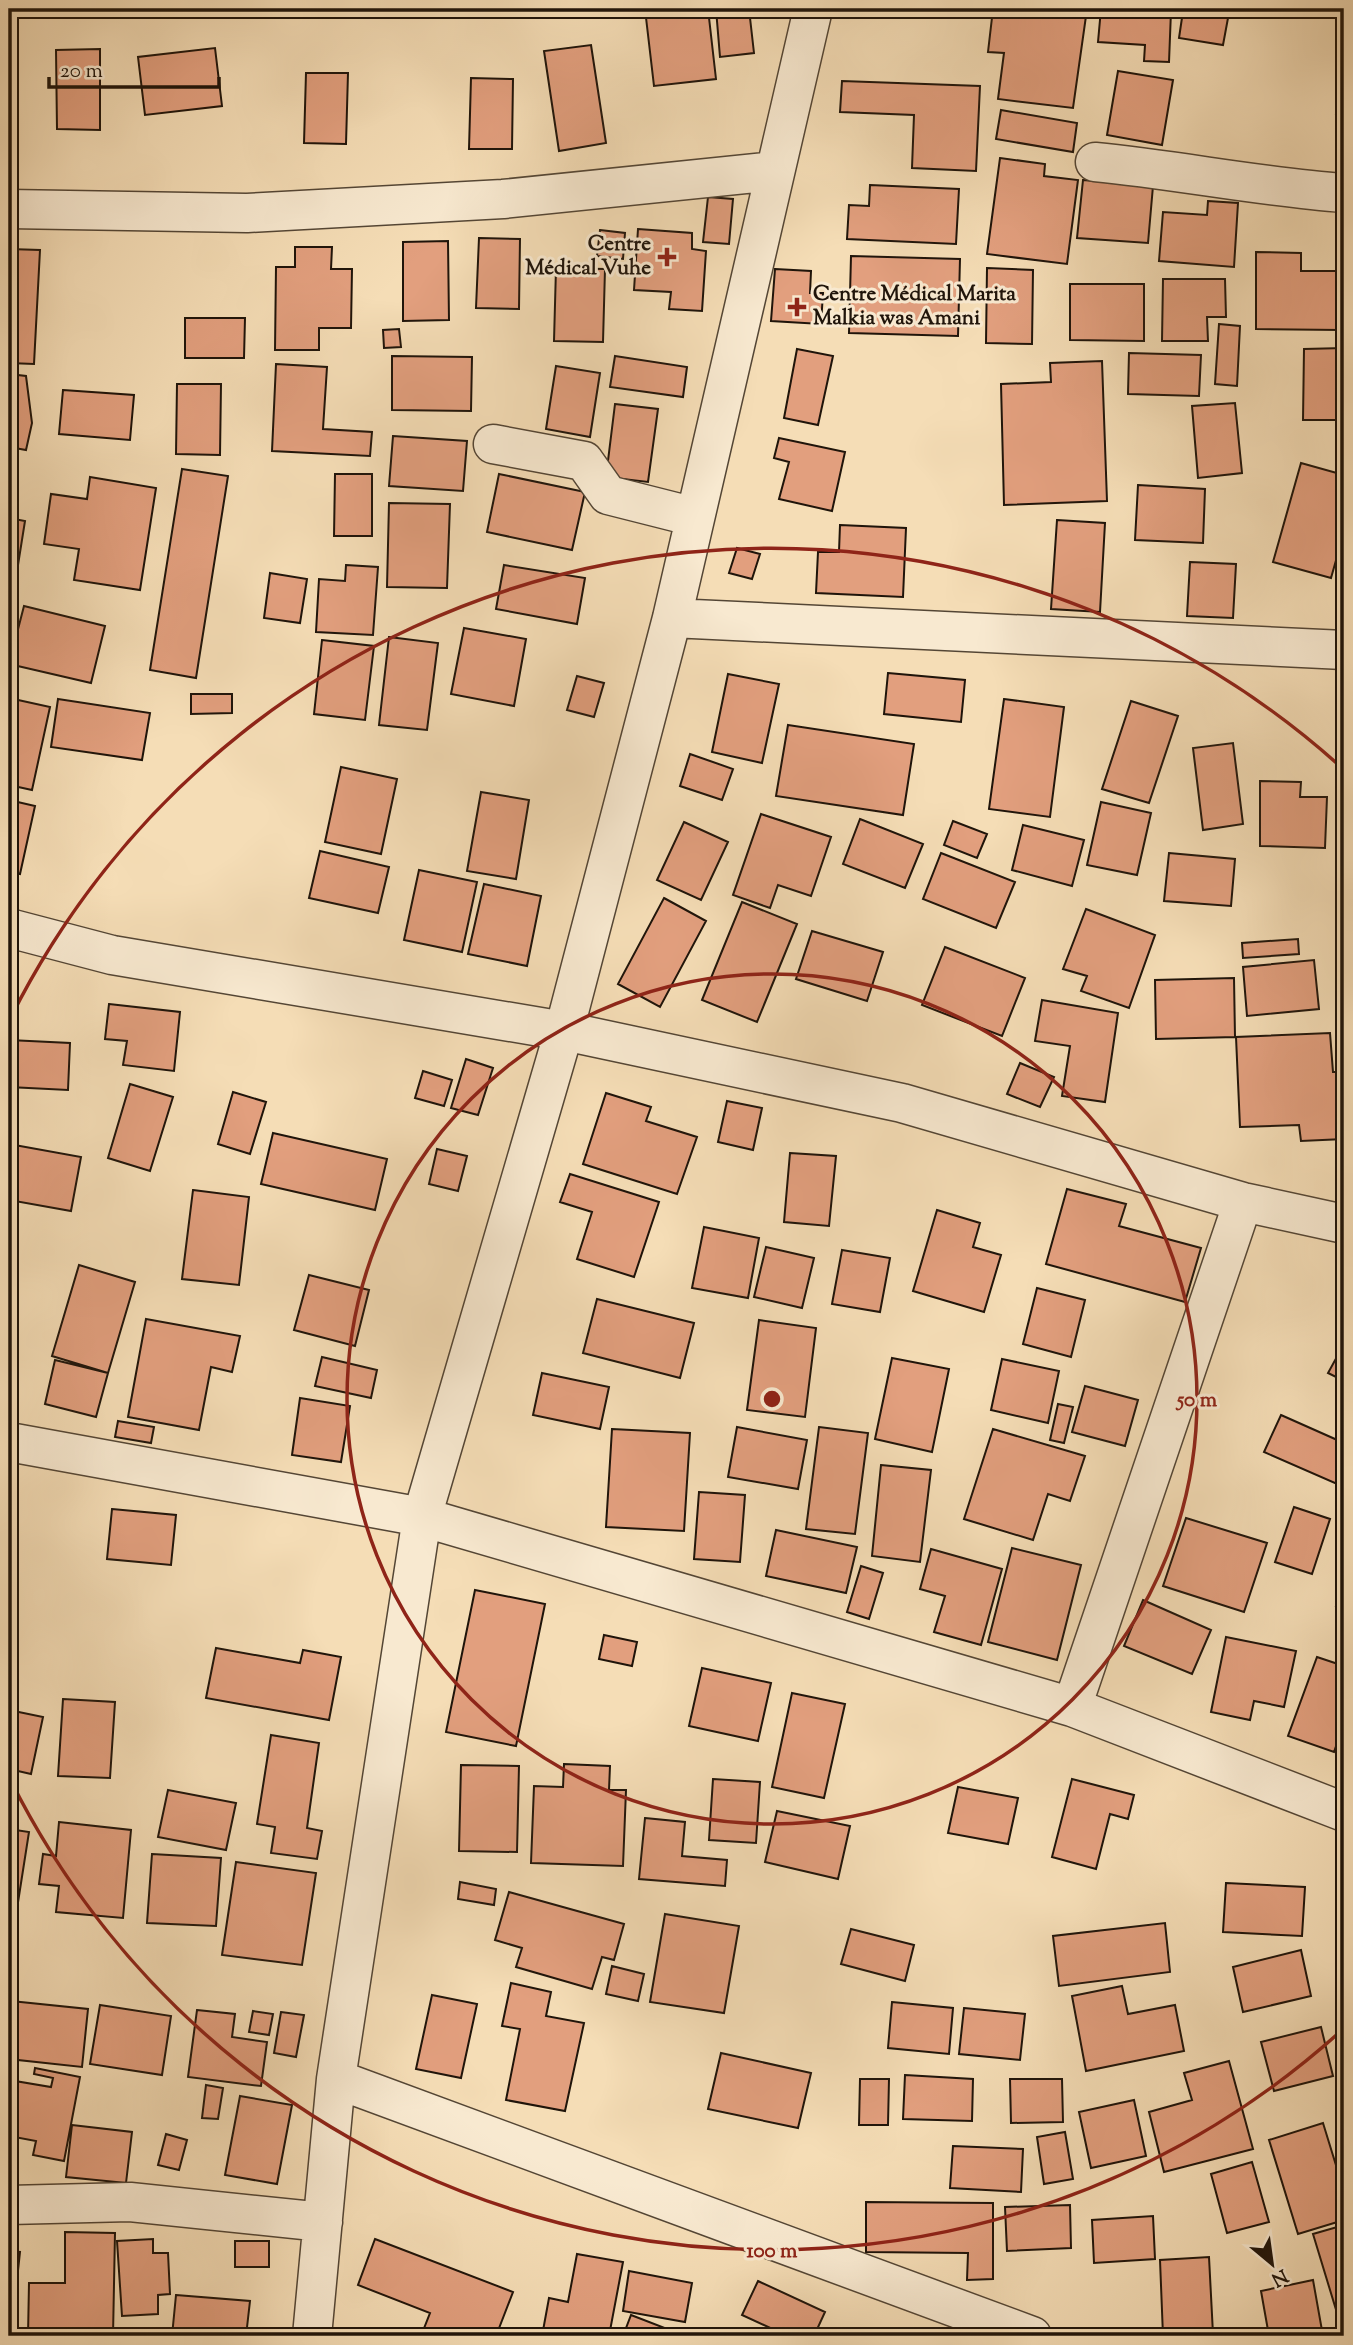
<svg xmlns="http://www.w3.org/2000/svg" width="1353" height="2345" viewBox="0 0 1353 2345" font-family="'Sorts Mill Goudy',serif">
<style>
.building{fill:#e29f7e;stroke:#1f140a;stroke-width:2}
.lines{fill:none;stroke-linecap:round;stroke-linejoin:round}
.street-casing{stroke:#544635;stroke-width:41}
.street{stroke:#f8e9d0;stroke-width:38}
.ring{fill:none;stroke:#8f2418;stroke-width:3.5}
.poi-dot{fill:#8f2418;stroke:#f8e9d0;stroke-width:2.5}
.labels{text-anchor:middle;dominant-baseline:central;stroke-width:6;stroke-linejoin:round;paint-order:stroke}
.poi-label{font-size:21px;font-weight:bold;fill:#1f140a;stroke:#f8e9d0;text-anchor:end}
.centre{fill:#8f2418;stroke:#f8e9d0;stroke-width:3.5}
.ring-label{font-size:21px;text-anchor:middle;font-weight:bold;fill:#8f2418;stroke:#f8e9d0;stroke-width:6;stroke-linejoin:round;paint-order:stroke}
</style>
<rect width="100%" height="100%" fill="#f5ddb6"/>
<filter id="stains"><feTurbulence type="fractalNoise" baseFrequency=".00286" numOctaves="4"/><feColorMatrix values="0 0 0 0 .2 0 0 0 0 .09 0 0 0 0 .02 0 0 0 .5 -.17"/></filter>
<radialGradient id="worn" r=".72"><stop offset=".6" stop-color="#630" stop-opacity="0"/><stop offset="1" stop-color="#630" stop-opacity=".3"/></radialGradient>
<path class="building" d="M 645,9 L 708,9 L 716,79 L 654,86 Z
M 716,9 L 749,9 L 754,53 L 720,57 Z
M 993,9 L 1087,9 L 1073,108 L 998,99 L 1004,53 L 988,52 Z
M 1101,9 L 1171,11 L 1169,62 L 1144,61 L 1145,45 L 1098,42 Z
M 1183,11 L 1228,18 L 1223,45 L 1179,38 Z
M 591,45 L 606,143 L 559,151 L 544,51 Z
M 215,48 L 222,106 L 145,115 L 138,57 Z
M 100,49 L 100,130 L 57,129 L 56,50 Z
M 1342,58 L 1344,59 L 1344,115 L 1336,114 Z
M 1118,71 L 1173,80 L 1162,145 L 1107,135 Z
M 306,73 L 348,73 L 346,144 L 304,143 Z
M 471,78 L 513,79 L 512,149 L 469,149 Z
M 842,81 L 980,86 L 976,171 L 912,168 L 914,115 L 840,112 Z
M 1001,110 L 1077,123 L 1073,152 L 996,139 Z
M 1000,158 L 1045,164 L 1044,176 L 1078,180 L 1067,264 L 987,254 Z
M 1083,180 L 1153,186 L 1148,243 L 1077,238 Z
M 870,185 L 959,189 L 956,244 L 847,239 L 849,205 L 869,206 Z
M 708,197 L 733,199 L 729,244 L 703,242 Z
M 1208,201 L 1238,203 L 1234,267 L 1159,261 L 1163,212 L 1207,215 Z
M 638,229 L 692,233 L 692,249 L 706,251 L 702,311 L 669,309 L 671,292 L 634,290 Z
M 600,230 L 625,233 L 623,259 L 597,256 Z
M 479,238 L 520,239 L 519,309 L 476,308 Z
M 448,241 L 449,320 L 403,321 L 403,242 Z
M 295,247 L 332,247 L 331,269 L 352,269 L 351,328 L 319,328 L 319,350 L 275,350 L 276,267 L 295,267 Z
M 9,249 L 40,250 L 34,364 L 9,363 Z
M 1256,252 L 1301,253 L 1301,271 L 1340,271 L 1340,330 L 1256,329 Z
M 851,256 L 960,259 L 958,336 L 849,333 Z
M 556,268 L 605,269 L 603,342 L 554,341 Z
M 987,268 L 1033,270 L 1032,344 L 986,343 Z
M 775,269 L 811,271 L 810,293 L 823,293 L 821,324 L 771,321 Z
M 775,269 L 811,271 L 810,293 L 823,293 L 821,324 L 771,321 Z
M 1163,279 L 1225,279 L 1226,317 L 1207,317 L 1208,341 L 1162,341 Z
M 1070,284 L 1144,284 L 1144,341 L 1070,340 Z
M 185,318 L 245,318 L 244,358 L 185,358 Z
M 1219,324 L 1240,326 L 1237,386 L 1215,384 Z
M 399,329 L 401,347 L 384,348 L 383,330 Z
M 1344,348 L 1344,420 L 1303,420 L 1304,349 Z
M 797,349 L 833,356 L 818,425 L 784,418 Z
M 1129,353 L 1201,355 L 1199,396 L 1128,394 Z
M 392,356 L 472,357 L 471,411 L 392,410 Z
M 615,356 L 687,367 L 683,397 L 610,387 Z
M 1102,361 L 1107,501 L 1004,505 L 1001,384 L 1051,382 L 1050,363 Z
M 276,364 L 327,367 L 323,429 L 372,432 L 370,456 L 272,451 Z
M 556,366 L 600,373 L 590,437 L 546,429 Z
M 9,374 L 26,376 L 32,423 L 26,450 L 9,447 Z
M 177,384 L 221,384 L 220,455 L 176,454 Z
M 63,390 L 134,395 L 130,440 L 59,434 Z
M 1235,403 L 1242,473 L 1198,478 L 1192,406 Z
M 615,404 L 658,409 L 648,482 L 606,477 Z
M 393,436 L 467,441 L 463,491 L 389,486 Z
M 779,438 L 845,452 L 832,511 L 779,499 L 789,462 L 774,458 Z
M 1301,463 L 1344,475 L 1344,532 L 1331,578 L 1273,562 Z
M 182,469 L 228,476 L 196,678 L 150,670 Z
M 335,474 L 372,474 L 372,536 L 334,536 Z
M 499,474 L 585,492 L 572,550 L 487,532 Z
M 90,477 L 156,488 L 140,590 L 74,580 L 79,549 L 44,544 L 51,494 L 87,499 Z
M 1138,485 L 1205,489 L 1203,543 L 1135,540 Z
M 389,503 L 450,504 L 447,588 L 387,587 Z
M 9,518 L 25,521 L 18,565 L 9,563 Z
M 1057,520 L 1105,523 L 1100,612 L 1051,609 Z
M 840,525 L 906,528 L 903,597 L 816,593 L 818,552 L 839,552 Z
M 737,548 L 760,554 L 752,579 L 729,573 Z
M 1190,562 L 1236,564 L 1233,618 L 1187,616 Z
M 346,565 L 378,567 L 373,635 L 316,632 L 319,579 L 345,581 Z
M 504,565 L 585,578 L 577,624 L 496,609 Z
M 270,573 L 307,579 L 300,623 L 264,618 Z
M 24,606 L 105,626 L 91,683 L 9,664 Z
M 464,628 L 526,639 L 514,706 L 451,694 Z
M 389,637 L 438,643 L 427,730 L 379,725 Z
M 322,640 L 374,646 L 365,720 L 314,714 Z
M 888,673 L 965,680 L 961,722 L 884,714 Z
M 728,674 L 779,684 L 762,763 L 712,752 Z
M 577,676 L 604,683 L 594,717 L 567,710 Z
M 191,694 L 232,694 L 232,713 L 191,714 Z
M 9,698 L 50,707 L 32,790 L 9,785 Z
M 58,699 L 150,713 L 142,760 L 51,747 Z
M 1004,699 L 1064,707 L 1050,817 L 989,809 Z
M 1131,701 L 1178,716 L 1149,803 L 1102,789 Z
M 788,725 L 914,744 L 903,815 L 776,796 Z
M 1233,743 L 1243,824 L 1203,830 L 1193,748 Z
M 690,754 L 733,769 L 722,800 L 680,786 Z
M 341,767 L 397,779 L 381,854 L 325,842 Z
M 1260,781 L 1301,782 L 1300,797 L 1327,797 L 1325,848 L 1260,846 Z
M 481,792 L 529,800 L 516,879 L 467,871 Z
M 9,800 L 35,806 L 20,874 L 9,872 Z
M 1101,802 L 1151,813 L 1137,875 L 1087,865 Z
M 761,814 L 831,837 L 811,896 L 778,885 L 770,908 L 733,895 Z
M 860,819 L 923,844 L 905,888 L 843,864 Z
M 953,821 L 987,834 L 977,858 L 944,845 Z
M 684,822 L 728,842 L 701,900 L 657,880 Z
M 1023,825 L 1084,840 L 1072,886 L 1012,870 Z
M 320,851 L 389,867 L 378,913 L 309,898 Z
M 941,853 L 1015,882 L 996,928 L 923,899 Z
M 1169,853 L 1235,859 L 1231,906 L 1164,901 Z
M 419,870 L 477,882 L 462,952 L 404,940 Z
M 484,884 L 541,896 L 527,966 L 468,954 Z
M 664,898 L 706,921 L 660,1007 L 618,984 Z
M 742,902 L 797,924 L 757,1022 L 702,1000 Z
M 1086,909 L 1155,935 L 1129,1008 L 1081,991 L 1087,976 L 1063,969 Z
M 812,931 L 883,952 L 867,1001 L 796,979 Z
M 1298,939 L 1299,954 L 1243,958 L 1242,943 Z
M 945,947 L 1025,978 L 1002,1036 L 922,1005 Z
M 1314,960 L 1319,1009 L 1247,1016 L 1243,967 Z
M 1234,978 L 1235,1037 L 1156,1039 L 1155,980 Z
M 1042,1000 L 1118,1013 L 1105,1102 L 1062,1096 L 1070,1046 L 1035,1041 Z
M 109,1004 L 180,1012 L 174,1071 L 123,1065 L 127,1041 L 105,1039 Z
M 1330,1033 L 1333,1072 L 1344,1072 L 1344,1139 L 1301,1141 L 1299,1125 L 1240,1127 L 1236,1037 Z
M 9,1040 L 70,1043 L 68,1090 L 9,1087 Z
M 466,1059 L 493,1068 L 478,1115 L 451,1108 Z
M 1020,1063 L 1054,1077 L 1040,1107 L 1007,1094 Z
M 423,1071 L 452,1080 L 444,1106 L 415,1098 Z
M 130,1084 L 173,1097 L 150,1171 L 108,1158 Z
M 233,1092 L 266,1102 L 250,1154 L 218,1144 Z
M 606,1093 L 651,1107 L 646,1121 L 697,1137 L 677,1194 L 583,1164 Z
M 727,1101 L 762,1108 L 753,1150 L 718,1142 Z
M 273,1133 L 387,1159 L 375,1210 L 261,1184 Z
M 9,1144 L 81,1157 L 71,1211 L 9,1200 Z
M 437,1149 L 467,1156 L 458,1191 L 429,1184 Z
M 790,1153 L 836,1156 L 829,1226 L 784,1222 Z
M 1341,1158 L 1344,1158 L 1344,1189 L 1342,1189 Z
M 570,1174 L 659,1202 L 634,1277 L 577,1259 L 592,1212 L 560,1202 Z
M 1067,1189 L 1126,1204 L 1119,1226 L 1201,1248 L 1185,1302 L 1046,1264 Z
M 193,1190 L 249,1197 L 239,1285 L 182,1279 Z
M 937,1210 L 980,1223 L 973,1247 L 1001,1255 L 984,1312 L 913,1291 Z
M 704,1227 L 759,1238 L 748,1298 L 692,1288 Z
M 766,1247 L 814,1258 L 802,1308 L 754,1297 Z
M 842,1250 L 890,1258 L 880,1312 L 832,1304 Z
M 79,1265 L 135,1282 L 108,1373 L 52,1356 Z
M 309,1275 L 369,1290 L 355,1346 L 294,1330 Z
M 1037,1288 L 1085,1300 L 1071,1357 L 1023,1344 Z
M 597,1299 L 694,1323 L 680,1378 L 583,1353 Z
M 146,1319 L 240,1336 L 232,1372 L 211,1367 L 199,1430 L 128,1417 Z
M 759,1320 L 816,1328 L 805,1417 L 747,1410 Z
M 1344,1344 L 1344,1381 L 1328,1373 Z
M 322,1357 L 377,1370 L 371,1398 L 315,1386 Z
M 892,1358 L 949,1369 L 932,1452 L 875,1439 Z
M 1002,1359 L 1059,1371 L 1048,1423 L 991,1410 Z
M 55,1360 L 108,1373 L 96,1417 L 45,1404 Z
M 542,1373 L 609,1387 L 600,1429 L 533,1415 Z
M 1085,1386 L 1138,1400 L 1125,1446 L 1072,1432 Z
M 300,1398 L 350,1406 L 341,1462 L 292,1455 Z
M 1058,1404 L 1073,1407 L 1064,1443 L 1050,1440 Z
M 1281,1415 L 1344,1443 L 1344,1487 L 1264,1452 Z
M 118,1421 L 154,1427 L 151,1443 L 115,1437 Z
M 737,1427 L 807,1440 L 798,1489 L 728,1477 Z
M 819,1427 L 868,1433 L 855,1534 L 806,1529 Z
M 612,1429 L 690,1433 L 684,1531 L 606,1527 Z
M 993,1429 L 1085,1456 L 1070,1501 L 1048,1494 L 1033,1540 L 964,1519 Z
M 881,1465 L 931,1470 L 920,1562 L 872,1556 Z
M 699,1492 L 745,1495 L 740,1562 L 694,1559 Z
M 1294,1507 L 1330,1519 L 1312,1574 L 1275,1562 Z
M 112,1509 L 176,1515 L 171,1565 L 107,1559 Z
M 1186,1518 L 1267,1543 L 1244,1612 L 1163,1586 Z
M 776,1530 L 857,1547 L 846,1593 L 766,1576 Z
M 1012,1548 L 1081,1565 L 1057,1660 L 988,1642 Z
M 931,1549 L 1002,1569 L 981,1645 L 934,1632 L 945,1596 L 920,1589 Z
M 861,1566 L 883,1573 L 869,1619 L 847,1612 Z
M 1344,1583 L 1344,1609 L 1336,1606 Z
M 475,1590 L 545,1604 L 516,1746 L 446,1732 Z
M 1143,1600 L 1211,1630 L 1192,1674 L 1124,1646 Z
M 604,1635 L 637,1642 L 632,1666 L 599,1659 Z
M 1226,1637 L 1296,1651 L 1284,1707 L 1254,1701 L 1250,1720 L 1211,1712 Z
M 216,1648 L 300,1663 L 303,1650 L 341,1657 L 329,1720 L 206,1698 Z
M 1317,1657 L 1344,1666 L 1344,1723 L 1334,1752 L 1288,1736 Z
M 702,1668 L 771,1683 L 758,1741 L 689,1726 Z
M 792,1693 L 845,1704 L 824,1798 L 772,1787 Z
M 63,1699 L 115,1702 L 110,1778 L 58,1776 Z
M 9,1710 L 43,1717 L 31,1774 L 9,1769 Z
M 271,1735 L 319,1743 L 307,1828 L 322,1831 L 317,1859 L 271,1853 L 275,1827 L 257,1824 Z
M 564,1764 L 610,1766 L 609,1790 L 626,1790 L 623,1866 L 531,1863 L 534,1786 L 563,1787 Z
M 461,1765 L 519,1766 L 517,1852 L 459,1851 Z
M 713,1779 L 760,1782 L 756,1843 L 709,1840 Z
M 1072,1779 L 1134,1795 L 1128,1819 L 1110,1814 L 1096,1869 L 1052,1857 Z
M 958,1787 L 1018,1798 L 1008,1844 L 948,1833 Z
M 168,1790 L 236,1803 L 226,1850 L 158,1837 Z
M 777,1811 L 850,1826 L 838,1879 L 765,1862 Z
M 645,1818 L 685,1822 L 682,1856 L 727,1860 L 725,1886 L 639,1879 Z
M 59,1822 L 131,1830 L 123,1918 L 56,1912 L 59,1886 L 39,1884 L 43,1854 L 56,1856 Z
M 9,1829 L 29,1832 L 16,1915 L 9,1914 Z
M 152,1854 L 221,1858 L 216,1926 L 147,1923 Z
M 236,1862 L 316,1873 L 302,1965 L 222,1955 Z
M 460,1882 L 496,1889 L 494,1905 L 458,1899 Z
M 1226,1883 L 1305,1887 L 1302,1936 L 1223,1932 Z
M 509,1892 L 624,1924 L 614,1960 L 602,1957 L 592,1989 L 516,1967 L 522,1948 L 495,1940 Z
M 665,1914 L 739,1926 L 724,2013 L 650,2002 Z
M 1165,1923 L 1170,1972 L 1059,1986 L 1053,1936 Z
M 851,1929 L 914,1945 L 905,1981 L 841,1964 Z
M 1301,1950 L 1311,1996 L 1243,2012 L 1233,1967 Z
M 612,1966 L 644,1974 L 638,2001 L 606,1994 Z
M 511,1983 L 551,1992 L 546,2016 L 584,2023 L 565,2111 L 506,2100 L 520,2029 L 502,2026 Z
M 1122,1986 L 1128,2014 L 1175,2005 L 1184,2051 L 1086,2071 L 1072,1996 Z
M 432,1995 L 477,2004 L 461,2078 L 416,2069 Z
M 11,2001 L 88,2009 L 82,2067 L 9,2059 Z
M 892,2002 L 953,2008 L 949,2054 L 888,2048 Z
M 100,2005 L 171,2016 L 162,2075 L 90,2064 Z
M 964,2008 L 1025,2014 L 1020,2060 L 959,2054 Z
M 197,2010 L 235,2014 L 232,2037 L 267,2042 L 261,2086 L 188,2077 Z
M 253,2011 L 273,2014 L 269,2035 L 249,2032 Z
M 281,2012 L 304,2015 L 296,2057 L 274,2053 Z
M 1321,2027 L 1333,2076 L 1274,2091 L 1261,2042 Z
M 721,2053 L 811,2073 L 798,2128 L 708,2109 Z
M 1229,2061 L 1253,2149 L 1164,2172 L 1149,2112 L 1192,2100 L 1184,2073 Z
M 35,2068 L 80,2077 L 64,2161 L 33,2155 L 36,2141 L 9,2136 L 9,2080 L 51,2087 L 53,2078 L 34,2074 Z
M 905,2075 L 973,2079 L 972,2121 L 903,2119 Z
M 860,2079 L 889,2079 L 888,2125 L 859,2125 Z
M 1010,2079 L 1062,2079 L 1063,2122 L 1011,2123 Z
M 206,2085 L 223,2088 L 218,2119 L 202,2118 Z
M 240,2096 L 292,2105 L 277,2184 L 225,2175 Z
M 1134,2100 L 1146,2156 L 1091,2168 L 1079,2112 Z
M 1323,2123 L 1339,2175 L 1344,2173 L 1344,2220 L 1298,2234 L 1269,2140 Z
M 72,2125 L 132,2132 L 126,2183 L 66,2177 Z
M 1065,2132 L 1073,2179 L 1044,2184 L 1037,2137 Z
M 166,2134 L 187,2140 L 179,2170 L 158,2165 Z
M 953,2146 L 1023,2149 L 1021,2192 L 950,2188 Z
M 1252,2162 L 1269,2222 L 1227,2233 L 1211,2174 Z
M 866,2202 L 993,2203 L 993,2279 L 967,2280 L 968,2253 L 866,2252 Z
M 1070,2205 L 1071,2248 L 1007,2251 L 1005,2207 Z
M 1153,2216 L 1155,2259 L 1094,2263 L 1092,2220 Z
M 1344,2225 L 1344,2336 L 1313,2234 Z
M 65,2232 L 115,2233 L 113,2336 L 28,2336 L 29,2283 L 65,2283 Z
M 153,2239 L 153,2253 L 168,2253 L 170,2294 L 158,2295 L 158,2314 L 122,2316 L 117,2241 Z
M 375,2239 L 513,2292 L 496,2336 L 421,2336 L 430,2313 L 358,2285 Z
M 235,2241 L 269,2241 L 269,2267 L 235,2267 Z
M 9,2251 L 20,2252 L 16,2289 L 9,2289 Z
M 577,2254 L 623,2262 L 609,2336 L 542,2336 L 549,2298 L 568,2302 Z
M 1209,2257 L 1213,2334 L 1163,2336 L 1160,2260 Z
M 629,2271 L 692,2283 L 685,2322 L 623,2311 Z
M 1313,2280 L 1323,2336 L 1269,2336 L 1261,2291 Z
M 758,2281 L 825,2312 L 814,2336 L 775,2336 L 777,2331 L 742,2315 Z
M 176,2295 L 250,2301 L 246,2336 L 172,2336 Z
M 631,2315 L 670,2330 L 668,2336 L 623,2336 Z"/>
<g class="lines">
<defs>
<path id="street" d="M 1095,162 C 1178,170 1261,187 1344,193
M 9,209 L 247,213 L 503,199 L 774,171
M 493,444 L 584,461 L 608,495 L 695,517
M 672,618 L 1344,650
M 9,928 L 112,955 L 564,1031 L 902,1103 L 1243,1202 L 1344,1224
M 9,1442 L 422,1517 L 1072,1707 L 1344,1812
M 1072,1707 L 1243,1202
M 336,2079 L 1032,2336
M 9,2205 L 130,2202 L 323,2222
M 312,2336 L 336,2079 L 422,1517 L 564,1031 L 672,618 L 813,9"/>
</defs>
<use href="#street" class="street-casing"/>
<use href="#street" class="street"/>
</g>
<g class="ring">
<circle cx="772" cy="1399" r="425"/>
<path d="M1341 2031A851 851 0 0 1 10 1779M10 1019A851 851 0 0 1 1341 767"/>
</g>
<g class="poi-dot">
<path d="M663.5 246.5h7v7h7v7h-7v7h-7v-7h-7v-7h7z"/>
<path d="M793.5 296.5h7v7h7v7h-7v7h-7v-7h-7v-7h7z"/>
</g>
<g class="labels">
<g class="poi-label">
<text x="651" y="245">Centre<tspan x="651" dy="24">Médical Vuhe</tspan></text>
<text x="813" y="295" text-anchor="start">Centre Médical Marita<tspan x="813" dy="24">Malkia was Amani</tspan></text>
</g>
</g>
<circle cx="772" cy="1399" r="10" class="centre"/>
<g class="ring-label">
<text x="1197" y="1406">50 m</text>
<text x="772" y="2257">100 m</text>
</g>
<rect width="1353" height="2345" fill="none" stroke="#f5ddb6" stroke-width="35"/>
<rect x="10" y="10" width="1332" height="2324" fill="none" stroke="#1f140a" stroke-width="3.5"/>
<rect x="18" y="18" width="1318" height="2310" fill="none" stroke="#1f140a" stroke-width="2"/>
<g transform="translate(1272 2264) rotate(151)" stroke="#f8e9d0" stroke-width="5" paint-order="stroke">
<path d="M0-5L12 26L0 18L-12 26Z" fill="#1f140a"/>
<text y="-10" font-size="19" font-weight="bold" text-anchor="middle" fill="#1f140a">N</text>
</g>
<path d="M49 77v10h170v-10" fill="none" stroke="#1f140a" stroke-width="3.5"/>
<text x="60" y="77" font-size="21" fill="#1f140a" stroke="#f8e9d0" stroke-width="5" paint-order="stroke">20 m</text>
<rect width="100%" height="100%" filter="url(#stains)"/>
<rect width="100%" height="100%" fill="url(#worn)"/>
</svg>
